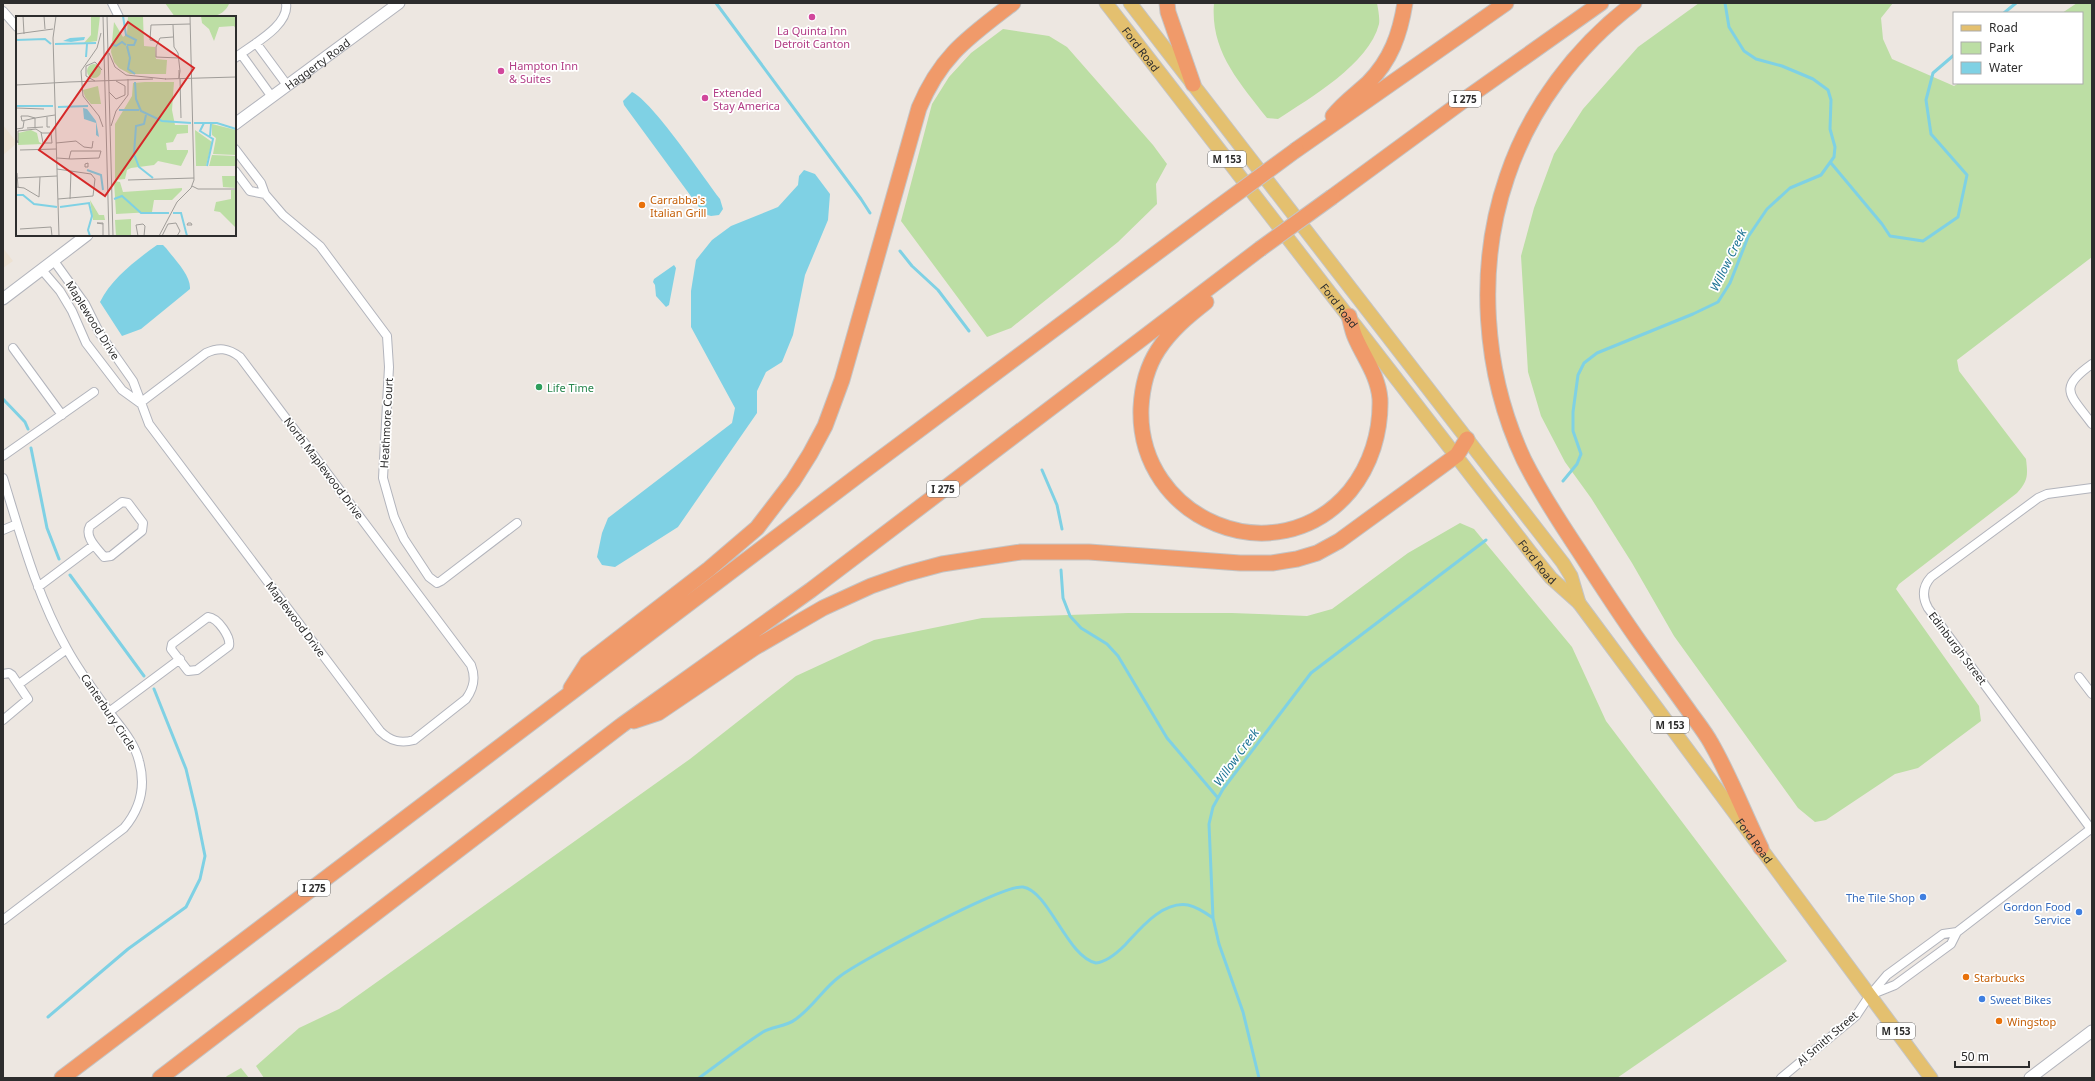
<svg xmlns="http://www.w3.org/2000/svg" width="2095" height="1081" viewBox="0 0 2095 1081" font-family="'Noto Sans',sans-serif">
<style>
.education{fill:#ede2d3}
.green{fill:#bcdea4}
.water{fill:#7fd1e4}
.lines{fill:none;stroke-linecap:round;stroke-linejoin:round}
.stream{stroke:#7fd1e4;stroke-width:3}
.street-casing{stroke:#b2b4bc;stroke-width:10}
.secondary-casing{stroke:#b2b4bc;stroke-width:13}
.primary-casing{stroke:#c4c4c4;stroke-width:15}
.highway-casing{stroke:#c4c4c4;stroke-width:17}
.street{stroke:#fff;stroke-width:8}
.secondary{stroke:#fff;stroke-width:11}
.primary{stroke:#e4c06f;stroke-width:13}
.highway{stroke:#f09a6a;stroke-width:15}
.highway-bridge-casing{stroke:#c4c4c4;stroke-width:17;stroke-linecap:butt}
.highway-bridge{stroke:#f09a6a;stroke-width:15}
.hotel-dot{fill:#d1479c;stroke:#fff;stroke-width:1.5}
.food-dot{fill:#e8710a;stroke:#fff;stroke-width:1.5}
.leisure-dot{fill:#2e9e5b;stroke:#fff;stroke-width:1.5}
.shop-dot{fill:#3f7fe0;stroke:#fff;stroke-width:1.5}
.labels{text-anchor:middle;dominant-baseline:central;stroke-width:3.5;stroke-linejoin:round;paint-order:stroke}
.shield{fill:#fff;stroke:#6c6c6c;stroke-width:1}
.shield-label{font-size:10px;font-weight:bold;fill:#2d2d2d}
.hotel-label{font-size:11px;fill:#b23c85;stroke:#fff;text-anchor:start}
.street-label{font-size:11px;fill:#2d2d2d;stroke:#fff}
.food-label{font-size:11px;fill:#c56008;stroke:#fff;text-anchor:start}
.leisure-label{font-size:11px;fill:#27864d;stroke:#fff;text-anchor:start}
.shop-label{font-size:11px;fill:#366cbe;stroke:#fff;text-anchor:end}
.water-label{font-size:12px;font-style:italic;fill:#1b7394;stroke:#fff}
.inset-river{fill:none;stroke:#7fd1e4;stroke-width:2}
.inset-road{fill:none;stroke:#a09d99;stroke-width:1}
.view{fill:#d62828;fill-opacity:0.15;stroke:#d62828;stroke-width:2}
.inset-edge{fill:none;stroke:#2d2d2d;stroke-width:2}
</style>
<rect width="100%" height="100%" fill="#ede7e1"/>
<path class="education" d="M 3,125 L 17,143 L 3,155 Z
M 3,248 L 13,261 L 3,268 Z"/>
<path class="green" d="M 165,3 L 229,3 L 229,4 C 221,23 192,17 175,17 Z
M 1214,3 L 1377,3 C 1378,9 1380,18 1379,24 C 1369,64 1310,98 1278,119 L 1267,118 C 1239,82 1210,51 1214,3 Z
M 1699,3 L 1893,3 L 1881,18 L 1883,39 L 1892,59 L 1954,86 L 1959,83 L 2082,83 L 2082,13 L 2062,13 L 2077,3 L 2092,3 L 2092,257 L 1957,360 L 1959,371 L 2026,459 C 2028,476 2028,481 2017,493 L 1899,584 L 1896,589 L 1979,706 L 1981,721 L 1918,768 L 1895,774 L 1826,820 L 1815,822 L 1798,808 L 1674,636 L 1632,563 L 1591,498 L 1565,462 L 1541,416 L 1528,372 L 1521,256 L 1534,208 L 1554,154 L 1583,109 L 1638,47 Z
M 1003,29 L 1049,36 L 1067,47 L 1153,145 L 1167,164 L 1156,184 L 1157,204 L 1118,242 L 1011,328 L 987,337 L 901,221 L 932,104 L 949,77 L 971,53 Z
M 1460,523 L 1474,529 L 1572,647 L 1606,721 L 1787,961 L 1617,1078 L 264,1078 L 256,1066 L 299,1028 L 339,1009 L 690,759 L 796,676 L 874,640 L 982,618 L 1128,613 L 1232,613 L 1307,616 L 1332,609 L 1408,553 Z
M 241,1068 L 249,1078 L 225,1078 L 227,1076 Z"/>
<path class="water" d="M 632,92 C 652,101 704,178 720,199 L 723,209 L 719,215 L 711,216 L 704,214 L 624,105 L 623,101 Z
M 804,170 L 815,174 L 830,194 L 828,220 L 805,275 L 793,335 L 782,362 L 766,372 L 757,391 L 757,413 L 678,527 L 615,567 L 602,565 L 597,557 L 602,533 L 608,518 L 732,423 L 735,408 L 691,327 L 691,291 L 696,260 L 712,240 L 731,226 L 778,207 L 798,185 L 799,176 Z
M 157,245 L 163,245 L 166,248 C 174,259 191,275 190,289 L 141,329 L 122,336 L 100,302 C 111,279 136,260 157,245 Z
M 674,265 L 676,268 L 669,305 L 666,307 L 656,296 L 655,285 L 653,282 L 654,279 Z"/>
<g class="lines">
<path class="stream" d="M 716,3 L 861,199 L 870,213
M 2004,13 L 2016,3
M 1831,163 L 1882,224 L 1890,236 L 1923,241 L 1958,217 L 1967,175 L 1931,134 L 1926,100 L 1933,73 L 1954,55
M 900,251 L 912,266 L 938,290 L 969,331
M 3,399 L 25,422 L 28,429
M 31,448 L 47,528 L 59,559
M 1042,470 L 1057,505 L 1062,529
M 1563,481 L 1577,464 L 1581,454 L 1573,431 L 1573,412 L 1578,375 L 1584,363 L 1597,353 L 1693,314 L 1718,302 L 1730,283 L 1748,237 L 1767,209 L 1790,188 L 1821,175 L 1834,157 L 1835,147 L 1830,129 L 1831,100 L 1828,90 L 1813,79 L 1782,66 L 1756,59 L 1744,51 L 1729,27 L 1725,3
M 1061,570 L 1063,598 L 1070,616 L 1081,628 L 1107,644 L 1118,656 L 1167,738 L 1218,798
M 70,575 L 144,676
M 48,1017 L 128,949 L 186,907 L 200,879 L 205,856 L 196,811 L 186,769 L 154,689
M 699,1078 C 720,1063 741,1046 763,1032 C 773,1026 786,1027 796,1019 C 813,1007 823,989 839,977 C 859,961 1004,884 1023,887 C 1049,891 1067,957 1096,963 C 1107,962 1117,953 1125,945 C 1140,929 1162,901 1188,905 C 1197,907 1206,913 1213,918
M 1259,1078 L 1243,1012 L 1219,944 L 1213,918 L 1209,824 L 1213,807 L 1223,789 L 1311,673 L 1486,540"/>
<defs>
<path id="street" d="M 112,3 L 119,17
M 3,11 L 17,27
M 256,43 L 287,85
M 241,54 L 272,97
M 235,58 C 251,45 290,26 286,3
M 235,149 L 261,183 L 265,194 L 283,215 L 320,246 L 387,336 L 389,367 L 383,478 L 394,517 L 404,539 L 429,577 L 437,583 L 441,581 L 517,523
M 235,171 L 250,191 L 265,194
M 54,261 L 85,304 L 100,334 L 133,381 L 149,424 L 380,731 C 390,741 400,744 414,740 L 466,699 C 474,688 476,678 471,665 L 240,357 C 228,348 219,347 206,353 L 140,403
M 42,270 L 60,291 L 72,311 L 86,343 L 122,390 L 140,403
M 13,348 L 62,415
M 2092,364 C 2057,389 2070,394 2092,424
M 3,456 L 94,392
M 3,478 C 21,536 37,596 67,649 C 80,673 97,695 113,717 C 123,730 135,744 139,761 C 146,786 140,809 124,828 L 3,920
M 122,502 L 128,503 L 143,523 L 142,531 L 111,556 L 104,557 C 97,548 84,537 90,526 Z
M 3,530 L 17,524
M 38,587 L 94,545
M 208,617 C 218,618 231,637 229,646 L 197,670 L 188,671 L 171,649 L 172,644 Z
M 3,674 L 9,673 L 12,675 L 28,699 L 3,720
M 2079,677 L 2092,694
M 19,684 L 67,649
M 109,712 L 180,659
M 2091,829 L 1928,608 C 1922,597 1922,587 1931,577 L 2038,498 L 2047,494 L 2092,488
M 1957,932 L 1943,934 L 1887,975 L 1870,995 L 1895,985 L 1951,944 L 1957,932 L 2092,828
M 1781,1078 L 1856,1016 L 1870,995"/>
<g id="secondary">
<path id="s1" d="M 235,124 L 399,3"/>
<path d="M 3,299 L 87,235"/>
<path d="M 2030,1078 L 2092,1031"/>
</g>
<g id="primary">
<path id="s2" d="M 1106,3 L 1538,562 L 1551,578 L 1579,603 L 1931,1078"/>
<path d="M 1130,3 L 1563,563 L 1571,576 L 1579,603"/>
</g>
<path id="highway" d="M 1167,3 L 1168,12 L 1193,84
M 1634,3 C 1576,47 1530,108 1507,177 C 1476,267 1483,373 1524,460 C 1540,492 1559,521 1579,551 C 1599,582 1619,613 1641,644 C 1657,666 1673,689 1689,711 C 1696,721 1705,732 1711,743 C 1730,776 1744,813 1761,848
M 1333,116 C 1343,103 1356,94 1368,83 C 1391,60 1400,34 1405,3
M 1296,150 L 1506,3
M 1332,197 L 1471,95 L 1601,3
M 1206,302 C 1188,316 1171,330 1158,350 C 1147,367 1142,388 1141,408 C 1137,520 1277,578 1350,491 C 1371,465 1381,432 1380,399 C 1378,375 1364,358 1355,337 C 1352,330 1351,323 1349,316
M 571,688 L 587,663 L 709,569 L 757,528 L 793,481 L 810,454 L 825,426 L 842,380 L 919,108 C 941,55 969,37 1013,3
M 634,721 L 658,713 L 754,648 L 823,608 L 871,586 L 905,574 L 942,564 L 1021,552 L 1089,552 L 1240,563 L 1272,563 L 1297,559 L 1317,553 L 1339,541 L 1457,455 L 1467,439
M 62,1078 L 864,471 L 1217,208
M 160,1078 L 622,725 L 811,590 L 1260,249"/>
</defs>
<use href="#street" class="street-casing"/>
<use href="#secondary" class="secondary-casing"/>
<use href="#primary" class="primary-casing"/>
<use href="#highway" class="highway-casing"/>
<use href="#street" class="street"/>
<use href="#secondary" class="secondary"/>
<use href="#primary" class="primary"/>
<use href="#highway" class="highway"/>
<defs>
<path id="highway-bridge" d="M 1217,208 L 1296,150
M 1260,249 L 1332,197"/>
</defs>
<use href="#highway-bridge" class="highway-bridge-casing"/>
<use href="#highway-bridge" class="highway-bridge"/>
</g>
<g class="hotel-dot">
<circle cx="812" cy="17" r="4"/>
<circle cx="501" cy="71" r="4"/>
<circle cx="705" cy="98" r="4"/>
</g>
<g class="food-dot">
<circle cx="642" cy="205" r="4"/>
<circle cx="1966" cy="977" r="4"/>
<circle cx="1999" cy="1021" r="4"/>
</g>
<circle class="leisure-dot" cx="539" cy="387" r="4"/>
<g class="shop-dot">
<circle cx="1923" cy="897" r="4"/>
<circle cx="2079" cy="912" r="4"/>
<circle cx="1982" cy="999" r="4"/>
</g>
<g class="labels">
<g class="shield">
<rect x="1449" y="91" width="32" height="16" rx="3"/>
<rect x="1208" y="151" width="38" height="16" rx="3"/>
<rect x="927" y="481" width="32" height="16" rx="3"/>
<rect x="1651" y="717" width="38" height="16" rx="3"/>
<rect x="298" y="880" width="32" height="16" rx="3"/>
<rect x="1877" y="1023" width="38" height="16" rx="3"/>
</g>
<g class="shield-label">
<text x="1465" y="99">I 275</text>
<text x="1227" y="159">M 153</text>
<text x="943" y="489">I 275</text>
<text x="1670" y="725">M 153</text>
<text x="314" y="888">I 275</text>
<text x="1896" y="1031">M 153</text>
</g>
<g class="hotel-label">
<text x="812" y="30" text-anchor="middle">La Quinta Inn<tspan x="812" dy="13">Detroit Canton</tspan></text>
<text x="509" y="65">Hampton Inn<tspan x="509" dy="13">&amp; Suites</tspan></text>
<text x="713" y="92">Extended<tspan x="713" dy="13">Stay America</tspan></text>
</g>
<g class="street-label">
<text stroke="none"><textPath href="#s2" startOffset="58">Ford Road</textPath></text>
<text stroke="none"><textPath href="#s1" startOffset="102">Haggerty Road</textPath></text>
<text stroke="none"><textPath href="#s2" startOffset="382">Ford Road</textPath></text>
<text transform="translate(93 320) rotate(58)">Maplewood Drive</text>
<text transform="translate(386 423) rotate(-87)">Heathmore Court</text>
<text transform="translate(324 468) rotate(53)">North Maplewood Drive</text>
<text stroke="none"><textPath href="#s2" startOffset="706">Ford Road</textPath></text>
<text transform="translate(296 619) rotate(53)">Maplewood Drive</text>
<text transform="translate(1958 648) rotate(53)">Edinburgh Street</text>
<text transform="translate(109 712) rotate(56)">Canterbury Circle</text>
<text stroke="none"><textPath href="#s2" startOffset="1060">Ford Road</textPath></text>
<text transform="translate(1827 1038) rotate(-41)">Al Smith Street</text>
</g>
<g class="food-label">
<text x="650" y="199">Carrabba's<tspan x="650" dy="13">Italian Grill</tspan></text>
<text x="1974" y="977">Starbucks</text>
<text x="2007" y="1021">Wingstop</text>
</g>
<g class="leisure-label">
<text x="547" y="387">Life Time</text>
</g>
<g class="shop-label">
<text x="1915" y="897">The Tile Shop</text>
<text x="2071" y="906">Gordon Food<tspan x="2071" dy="13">Service</tspan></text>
<text x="1990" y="999" text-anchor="start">Sweet Bikes</text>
</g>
<g class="water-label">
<text transform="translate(1728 260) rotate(-64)">Willow Creek</text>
<text transform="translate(1236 757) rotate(-54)">Willow Creek</text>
</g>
</g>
<g transform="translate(16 16)">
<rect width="220" height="220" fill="#ede7e1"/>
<path d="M 75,0 L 84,0 L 81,25 L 68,27 L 75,19 ZM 112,0 L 127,0 L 128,30 L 139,31 L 140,43 L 151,44 L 150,58 L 114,58 L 103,52 L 98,46 L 95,36 L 98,6 L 107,21 L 111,18 ZM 185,0 L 220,0 L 220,13 L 218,10 L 203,11 L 198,25 L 193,13 L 186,7 ZM71 55a7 7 0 1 1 14 0a7 7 0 1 1-14 0ZM 129,66 L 158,66 L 156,94 L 159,109 L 172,109 L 172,117 L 161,118 L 157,126 L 150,127 L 151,134 L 172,134 L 172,136 L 165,150 L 142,145 L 138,149 L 115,152 L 111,154 L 109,163 L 99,164 L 99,108 L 116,80 L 117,67 ZM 82,70 L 85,88 L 75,88 L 69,81 L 67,74 ZM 196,108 L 220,114 L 220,139 L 197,138 L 200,122 L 196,119 ZM 15,114 L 21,117 L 23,126 L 27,128 L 2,129 L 2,117 ZM 179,114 L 196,126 L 190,150 L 180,150 ZM 196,139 L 220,140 L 220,150 L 193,150 ZM 220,160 L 220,172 L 207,171 L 206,160 ZM 98,165 L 104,166 L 107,176 L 166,172 L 166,174 L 156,184 L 138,184 L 136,196 L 100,198 ZM 215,174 L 220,174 L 220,212 L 204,196 L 198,195 L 200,186 L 215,183 ZM 74,184 L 83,199 L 88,199 L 89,204 L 77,204 ZM 115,203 L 115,220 L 100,220 L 99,204 Z" fill="#bcdea4"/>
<path d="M 69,21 L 68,24 L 55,26 L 47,25 L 54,22 ZM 67,92 L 71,93 L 80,105 L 83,121 L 80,119 L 80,107 L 68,103 Z" fill="#7fd1e4"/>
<path class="inset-river" d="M 107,0 L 110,19 L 120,24 L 118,29 L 111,29M 0,24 L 29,23 L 35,28M 39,28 L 80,27M 95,28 L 100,30 L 106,26 L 110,29M 111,30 L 114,42 L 112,53 L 119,58M 70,41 L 71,28M 119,66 L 120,83 L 125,95 L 146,105 L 175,107M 0,90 L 37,90M 42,91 L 72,90M 103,94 L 123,94M 130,99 L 128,108 L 120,110 L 118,138 L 123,151 L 137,162M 178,107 L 201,107 L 220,113M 188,107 L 184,115 L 197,123 L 191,150M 194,120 L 195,108M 71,154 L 85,159 L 87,174M 0,179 L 7,179 L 18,188 L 41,191M 98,183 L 106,180 L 125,197 L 153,197M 44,191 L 73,187 L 76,200 L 72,214 L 74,220M 157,197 L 165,197 L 171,220"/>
<path class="inset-road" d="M 7,0 L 8,18M 28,0 L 29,13M 40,0 L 37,22 L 43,220M 87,0 L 93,220M 91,0 L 97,220M 157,9 L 158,31 L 162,37 L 164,55 L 163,62 L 163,54M 85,17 L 81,32 L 65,55 L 67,80 L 83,100 L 87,111M 0,18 L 37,13M 157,21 L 144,22 L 140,31 L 140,41 L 163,42M 143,26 L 134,24 L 135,9 L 174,8M 93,37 L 99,51 L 110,59 L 150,63M 149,63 L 220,61M 164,63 L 165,102M 79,65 L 70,60 L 70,50 L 79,46 L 86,54M 53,66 L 137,63M 0,69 L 53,66M 93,76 L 100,83 L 109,79 L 109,70 L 100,65M 0,92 L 28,93M 5,100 L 12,100 L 19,102 L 6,105 ZM 31,101 L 31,111 L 34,111M 95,110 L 100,95 L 112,79 L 112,63M 11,112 L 27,111M 19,112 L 19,102 L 39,99M 0,113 L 7,112 L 8,105M 1,124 L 2,127 L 2,115 L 20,113 L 26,117 L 35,117 L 36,127 L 27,127 L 25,116M 40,127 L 60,125 L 68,131 L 76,132 L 77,125M 4,134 L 40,133M 41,142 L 55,143 L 83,142 L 85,135 L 55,135 L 53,143M 72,147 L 72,151 L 69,151 L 69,148 ZM 41,153 L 75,158 L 79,163 L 77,180 L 42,183M 1,157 L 2,171M 2,162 L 41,160M 112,164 L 178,162M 176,170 L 182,173 L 220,173M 0,171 L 8,172 L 23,181 L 24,161M 54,183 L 55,155M 175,207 L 176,209 L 171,209 L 172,207 ZM 4,213 L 35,211 L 36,220M 87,220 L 87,207 L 81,207 L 87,208M 122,220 L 120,209 L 127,208 L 129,210 L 128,220M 143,220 L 161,186 L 175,172 L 178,164 L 174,0M 146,220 L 152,208 L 160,207 L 164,215 L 161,220"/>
<path class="view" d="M 112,6 L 178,52 L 89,180 L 23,134 Z"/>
<rect width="220" height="220" class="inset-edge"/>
</g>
<rect width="2095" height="1081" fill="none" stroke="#2d2d2d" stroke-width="8"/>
<rect x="1953" y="12" width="130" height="72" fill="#ffffff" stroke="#ababab"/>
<rect x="1961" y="25" width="20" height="6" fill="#e4c06f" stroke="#ababab"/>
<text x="1989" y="32" font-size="12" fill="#2d2d2d">Road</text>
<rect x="1961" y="42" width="20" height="12" fill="#bcdea4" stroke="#ababab"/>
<text x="1989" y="52" font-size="12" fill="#2d2d2d">Park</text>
<rect x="1961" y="62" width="20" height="12" fill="#7fd1e4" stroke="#ababab"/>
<text x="1989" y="72" font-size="12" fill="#2d2d2d">Water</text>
<path d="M1955 1061v6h74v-6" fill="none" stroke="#2d2d2d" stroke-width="2"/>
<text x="1961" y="1061" font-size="12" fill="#2d2d2d" stroke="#ffffff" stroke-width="3" paint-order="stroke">50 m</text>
</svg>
